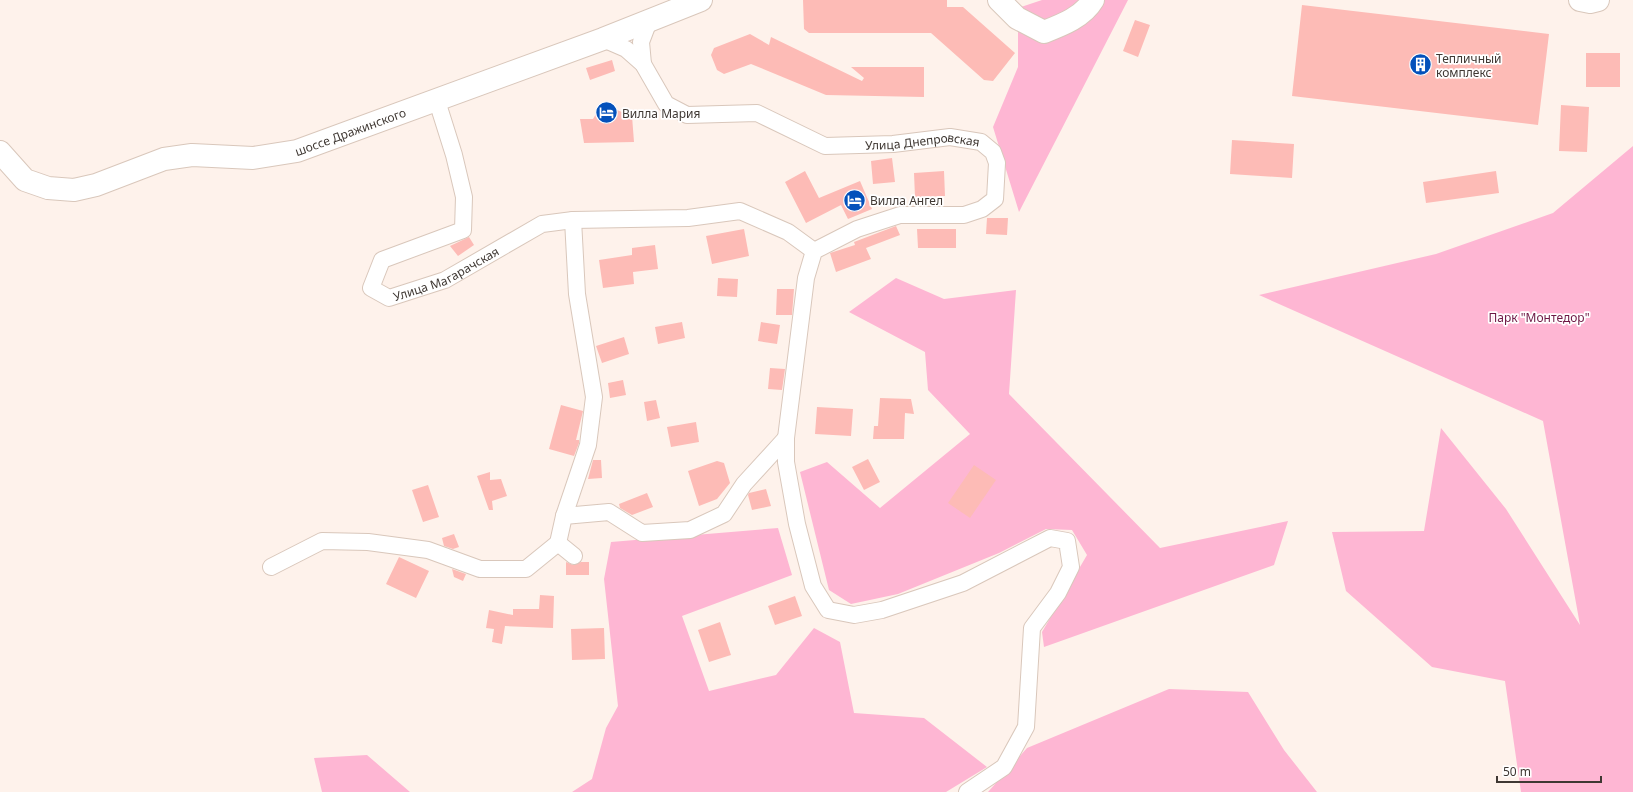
<svg xmlns="http://www.w3.org/2000/svg" width="1633" height="792" viewBox="0 0 1633 792" font-family="'Noto Sans',sans-serif">
<style>
.green{fill:#feb6d3}
.building{fill:#fdbbb6}
.lines{fill:none;stroke-linecap:round;stroke-linejoin:round}
.street-casing{stroke:#d9c7bb;stroke-width:18}
.secondary-casing{stroke:#d9c7bb;stroke-width:24}
.street{stroke:#fff;stroke-width:16}
.secondary{stroke:#fff;stroke-width:22}
.labels{text-anchor:middle;dominant-baseline:central;stroke-width:3.5;stroke-linejoin:round;paint-order:stroke}
.poi-label{font-size:12px;fill:#3f3833;stroke:#fff;text-anchor:start}
.street-label{font-size:12px;fill:#3f3833;stroke:#fff}
.park-label{font-size:12px;fill:#6d1744;stroke:#fff}
</style>
<rect width="100%" height="100%" fill="#fef2eb"/>
<path class="green" d="M 1042,0 L 1128,0 L 1019,212 L 993,127 L 1018,67 L 1018,8 Z
M 1633,146 L 1633,792 L 1521,792 L 1505,681 L 1432,667 L 1346,591 L 1332,532 L 1424,531 L 1441,428 L 1506,509 L 1580,625 L 1543,421 L 1259,295 L 1436,254 L 1553,213 Z
M 896,278 L 944,299 L 1016,290 L 1009,394 L 1160,548 L 1288,521 L 1274,565 L 1044,647 L 1042,632 L 1087,555 L 1072,530 L 1046,529 L 999,553 L 898,594 L 851,604 L 829,590 L 800,472 L 827,462 L 880,508 L 970,434 L 928,390 L 925,352 L 849,312 Z
M 778,528 L 792,575 L 682,616 L 709,691 L 776,675 L 814,628 L 840,642 L 854,713 L 924,718 L 987,767 L 946,792 L 572,792 L 592,779 L 606,728 L 618,706 L 604,579 L 611,542 Z
M 1169,689 L 1248,692 L 1284,750 L 1317,792 L 988,792 L 1027,748 Z
M 367,755 L 410,792 L 322,792 L 314,758 Z"/>
<path class="building" d="M 803,0 L 947,0 L 947,7 L 963,7 L 1015,53 L 993,81 L 984,80 L 931,33 L 809,33 L 804,29 Z
M 1302,5 L 1549,34 L 1538,125 L 1292,96 Z
M 1135,20 L 1150,25 L 1138,57 L 1123,51 Z
M 750,34 L 769,45 L 771,37 L 862,81 L 864,78 L 851,67 L 924,67 L 924,97 L 826,95 L 751,64 L 724,74 L 717,70 L 711,55 L 714,48 Z
M 1586,53 L 1620,53 L 1620,87 L 1586,87 Z
M 612,60 L 615,71 L 590,80 L 586,68 Z
M 602,104 L 632,116 L 634,142 L 584,143 L 580,119 L 593,119 Z
M 1561,105 L 1589,107 L 1587,152 L 1559,151 Z
M 1232,140 L 1294,144 L 1292,178 L 1230,174 Z
M 892,158 L 895,182 L 873,184 L 871,161 Z
M 805,171 L 819,198 L 860,181 L 872,209 L 848,219 L 841,205 L 806,223 L 785,182 Z
M 944,171 L 945,196 L 915,197 L 914,173 Z
M 1496,171 L 1499,193 L 1426,203 L 1423,182 Z
M 987,218 L 1008,218 L 1007,235 L 986,234 Z
M 896,226 L 900,235 L 866,248 L 871,259 L 836,272 L 830,253 L 855,245 L 854,242 Z
M 744,229 L 749,256 L 712,264 L 706,236 Z
M 917,229 L 956,229 L 956,248 L 918,248 Z
M 469,237 L 474,245 L 458,256 L 450,246 Z
M 655,245 L 658,269 L 633,272 L 634,284 L 603,288 L 599,260 L 632,255 L 632,248 Z
M 718,278 L 738,279 L 737,297 L 717,296 Z
M 777,289 L 794,289 L 792,315 L 776,315 Z
M 682,322 L 685,338 L 658,344 L 655,327 Z
M 761,322 L 780,325 L 777,344 L 758,341 Z
M 624,337 L 629,354 L 602,363 L 596,346 Z
M 770,368 L 785,369 L 782,390 L 768,389 Z
M 623,380 L 626,395 L 610,398 L 608,383 Z
M 880,398 L 911,399 L 914,414 L 905,413 L 904,439 L 873,439 L 874,426 L 878,426 Z
M 656,400 L 660,418 L 647,421 L 644,402 Z
M 561,405 L 583,411 L 576,440 L 579,440 L 579,443 L 574,456 L 549,449 Z
M 817,407 L 853,409 L 851,436 L 815,434 Z
M 696,422 L 699,442 L 671,447 L 667,427 Z
M 868,459 L 880,482 L 864,490 L 852,467 Z
M 593,460 L 601,460 L 602,478 L 588,479 Z
M 717,461 L 724,463 L 730,483 L 717,499 L 699,506 L 688,471 Z
M 974,465 L 996,480 L 970,518 L 948,503 Z
M 490,472 L 490,480 L 501,479 L 507,496 L 492,501 L 493,510 L 489,510 L 477,476 Z
M 428,485 L 439,517 L 423,522 L 412,490 Z
M 766,489 L 771,506 L 752,510 L 748,495 L 749,493 Z
M 647,493 L 653,507 L 632,515 L 620,508 L 619,504 Z
M 454,534 L 459,547 L 453,549 L 444,546 L 442,538 Z
M 399,557 L 429,571 L 416,598 L 386,584 Z
M 566,562 L 573,565 L 581,562 L 589,562 L 589,575 L 566,575 Z
M 452,569 L 466,574 L 463,581 L 454,577 Z
M 540,595 L 554,596 L 553,628 L 505,626 L 502,644 L 492,642 L 494,629 L 486,628 L 489,610 L 513,615 L 513,609 L 539,609 Z
M 795,596 L 802,616 L 775,625 L 768,606 Z
M 720,622 L 731,655 L 709,662 L 698,630 Z
M 604,628 L 605,659 L 572,660 L 571,629 Z"/>
<g class="lines">
<defs>
<g id="street">
<path id="s1" d="M 603,39 L 626,49 L 643,64 L 666,104 L 687,115 L 757,113 L 825,146 L 893,144 L 950,137 L 981,142 L 993,152 L 997,163 L 995,199 L 982,209 L 964,215 L 900,215 L 857,229 L 814,251 L 806,278 L 786,438 L 786,462 L 797,524 L 813,586 L 828,610 L 854,615 L 882,610 L 963,583 L 1050,538 L 1067,541 L 1071,567 L 1058,593 L 1032,628 L 1026,727 L 1004,767 L 967,792"/>
<path d="M 643,64 L 641,42 L 649,21"/>
<path id="s2" d="M 437,101 L 454,155 L 464,197 L 463,230 L 382,260 L 371,288 L 389,298 L 445,280 L 542,224 L 573,220 L 688,218 L 740,211 L 788,232 L 814,251"/>
<path d="M 564,516 L 588,445 L 594,397 L 577,294 L 573,220"/>
<path d="M 574,556 L 558,543 L 564,516 L 609,512 L 642,533 L 690,530 L 724,514 L 744,484 L 786,438"/>
<path d="M 271,567 L 322,541 L 368,542 L 428,550 L 480,569 L 526,569 L 558,543"/>
</g>
<g id="secondary">
<path d="M 999,0 L 1017,18 L 1044,32 C 1062,25 1083,17 1093,0"/>
<path d="M 1580,0 L 1590,2 L 1598,0"/>
<path id="s3" d="M 0,152 L 25,180 L 48,188 L 74,190 L 96,185 L 164,159 L 192,155 L 253,158 L 297,151 L 603,39 L 701,0"/>
</g>
</defs>
<use href="#street" class="street-casing"/>
<use href="#secondary" class="secondary-casing"/>
<use href="#street" class="street"/>
<use href="#secondary" class="secondary"/>
</g>
<defs>
<symbol id="building-disc" viewBox="-11 -11 22 22"><circle r="9.5" fill="#0451bb" stroke="#fff"/><path d="M-4-6H4V6H1V3H-1V6H-4ZM-2.5-4.3h1.7v1.8h-1.7ZM.8-4.3h1.7v1.8H.8ZM-2.5-1h1.7V.8h-1.7ZM.8-1h1.7V.8H.8Z" fill="#fff"/></symbol>
<symbol id="hotel-disc" viewBox="-11 -11 22 22"><circle r="9.5" fill="#0451bb" stroke="#fff"/><path d="M-6-4.5h1.5V1H6V5H4.5V3h-9V5H-6ZM-4 0a1.8 1.8 0 1 1 3.6 0ZM.5 0V-2.5h3Q6-2.5 6 0Z" fill="#fff"/></symbol>
</defs>
<g fill-rule="evenodd">
<use href="#building-disc" x="1408" y="52" width="25" height="25"/>
<use href="#hotel-disc" x="594" y="100" width="25" height="25"/>
<use href="#hotel-disc" x="842" y="188" width="25" height="25"/>
</g>
<g class="labels">
<g class="poi-label">
<text x="1436" y="58">Тепличный<tspan x="1436" dy="14">комплекс</tspan></text>
<text x="622" y="113">Вилла Мария</text>
<text x="870" y="200">Вилла Ангел</text>
</g>
<g class="street-label">
<text stroke="none"><textPath href="#s3" startOffset="374">шоссе Дражинского</textPath></text>
<text stroke="none"><textPath href="#s1" startOffset="361">Улица Днепровская</textPath></text>
<text stroke="none"><textPath href="#s2" startOffset="332">Улица Магарачская</textPath></text>
</g>
<g class="park-label">
<text x="1539" y="317">Парк "Монтедор"</text>
</g>
</g>
<path d="M1497 776v6h104v-6" fill="none" stroke="#3f3833" stroke-width="2"/>
<text x="1503" y="776" font-size="12" fill="#3f3833" stroke="#ffffff" stroke-width="3" paint-order="stroke">50 m</text>
</svg>
